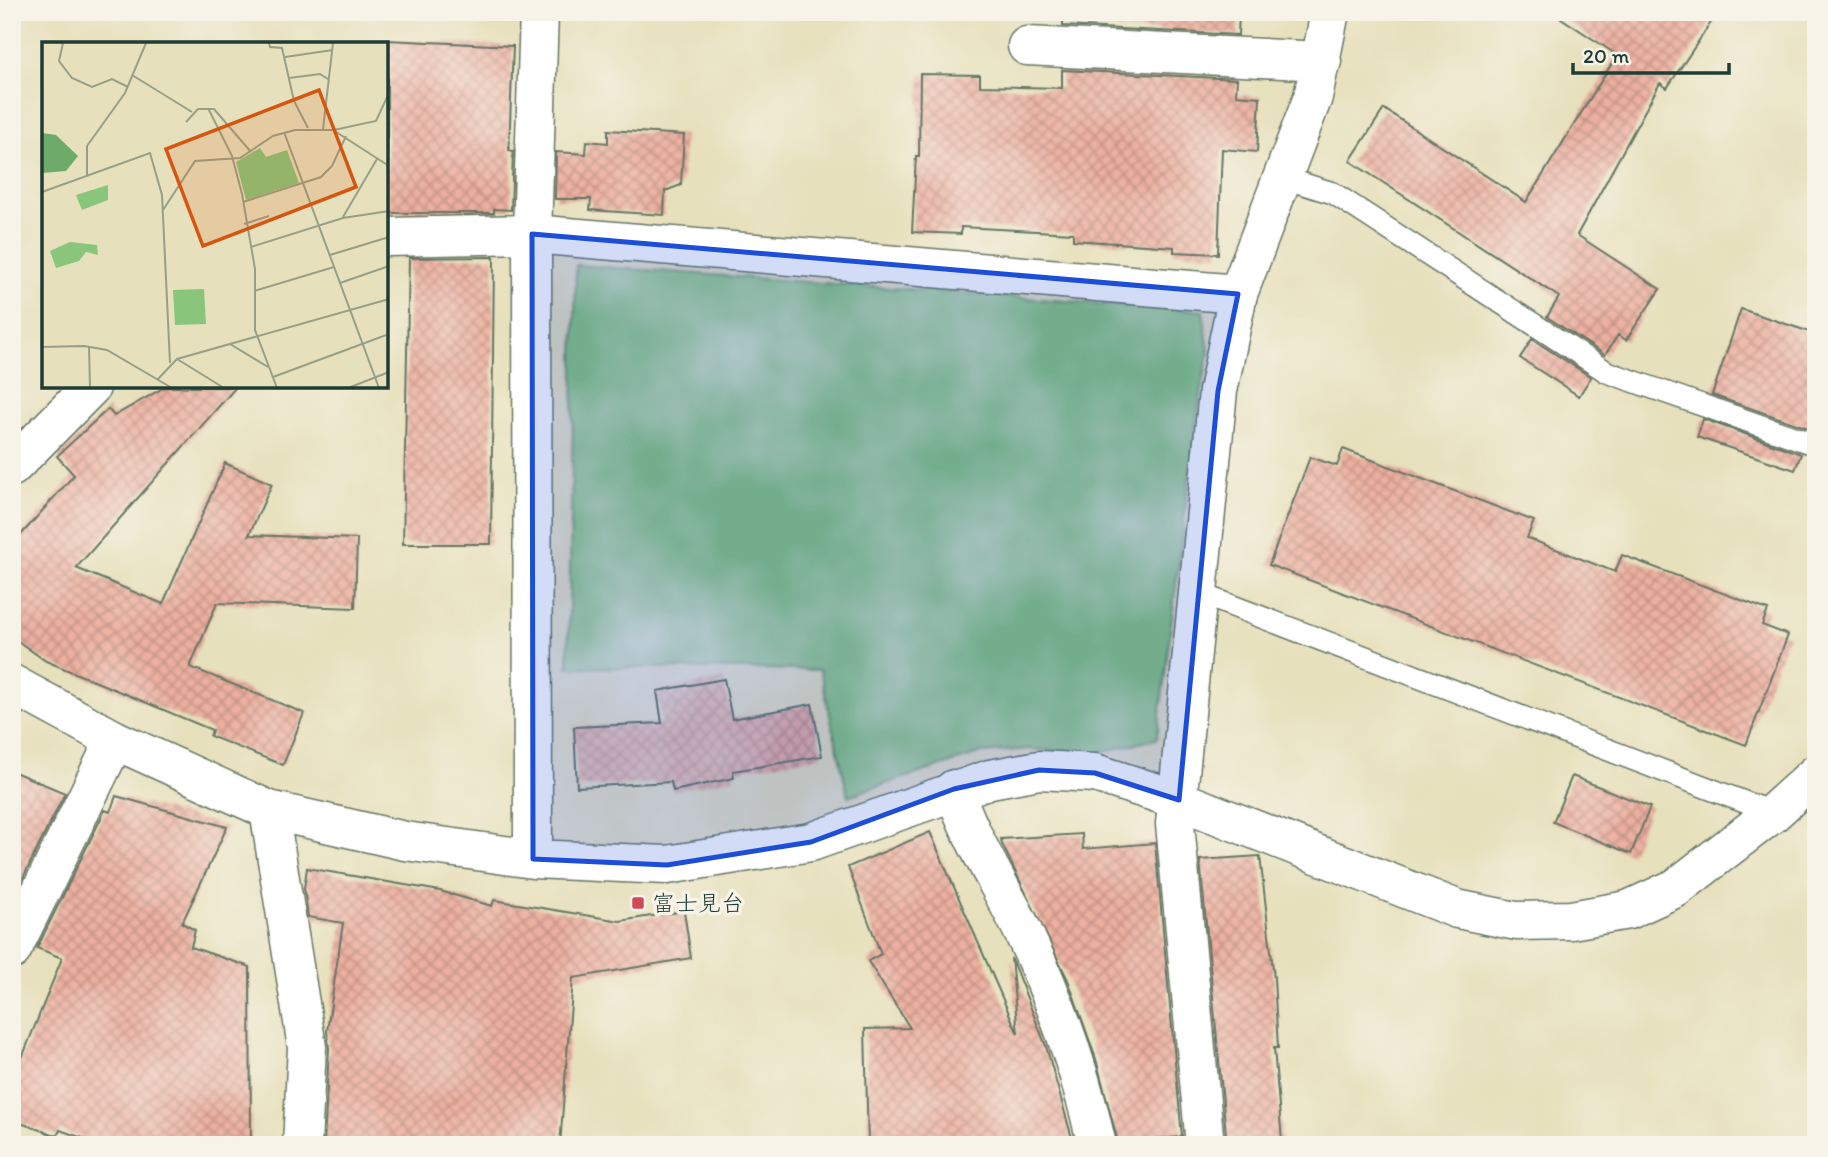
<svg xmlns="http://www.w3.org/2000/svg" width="1828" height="1157" viewBox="0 0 1828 1157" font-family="Itim,'Klee One',sans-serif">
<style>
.green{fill:#89c57a;stroke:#548157;stroke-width:2}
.building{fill:url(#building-cross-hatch)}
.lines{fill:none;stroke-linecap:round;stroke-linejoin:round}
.service-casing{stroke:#657664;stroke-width:24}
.minor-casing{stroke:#657664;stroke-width:41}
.tertiary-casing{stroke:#657664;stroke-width:41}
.service{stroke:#fff;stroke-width:21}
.minor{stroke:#fff;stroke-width:38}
.tertiary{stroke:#fff;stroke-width:38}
.marked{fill:#1d4ed8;fill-opacity:0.2;stroke:#1d4ed8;stroke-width:5;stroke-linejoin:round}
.poi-dot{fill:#d1495b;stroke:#f7f3e8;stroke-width:2.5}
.labels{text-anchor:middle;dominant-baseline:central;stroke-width:7;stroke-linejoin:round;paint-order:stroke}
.poi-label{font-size:23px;fill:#1f3d34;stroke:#f7f3e8;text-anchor:start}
.inset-road{fill:none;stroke:#979f86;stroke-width:2}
.view{fill:#d45610;fill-opacity:0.15;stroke:#d45610;stroke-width:3.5}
.inset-edge{fill:none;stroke:#1f3d34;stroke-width:3.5}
</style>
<defs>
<pattern id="building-cross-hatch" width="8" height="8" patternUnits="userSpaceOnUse" patternTransform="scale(1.75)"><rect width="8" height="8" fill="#edb0a0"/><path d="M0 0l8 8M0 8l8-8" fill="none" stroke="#bf9083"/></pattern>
</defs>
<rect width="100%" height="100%" fill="#f7f3e8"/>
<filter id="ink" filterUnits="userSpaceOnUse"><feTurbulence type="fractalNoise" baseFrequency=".0143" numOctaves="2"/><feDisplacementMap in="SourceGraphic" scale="14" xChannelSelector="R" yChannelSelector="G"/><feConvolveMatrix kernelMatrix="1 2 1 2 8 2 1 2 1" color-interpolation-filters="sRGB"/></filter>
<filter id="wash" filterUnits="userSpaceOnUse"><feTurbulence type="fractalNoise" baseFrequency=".00686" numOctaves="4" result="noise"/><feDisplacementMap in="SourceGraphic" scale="28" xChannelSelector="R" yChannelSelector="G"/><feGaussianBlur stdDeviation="1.57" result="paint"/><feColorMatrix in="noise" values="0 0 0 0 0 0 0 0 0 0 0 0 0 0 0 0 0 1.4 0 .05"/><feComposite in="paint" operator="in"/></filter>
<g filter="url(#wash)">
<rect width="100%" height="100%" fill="#e7e0bc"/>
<path class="green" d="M 576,265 L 1203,311 L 1209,351 L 1196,422 L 1157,739 L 1091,754 L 1029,749 L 982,753 L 848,796 L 820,670 L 568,667 Z"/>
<g id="blocks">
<path class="building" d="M 1063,12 L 1239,12 L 1238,35 L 1063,26 Z
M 1552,12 L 1718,12 L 1667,88 L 1660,83 L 1577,235 L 1660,289 L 1626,340 L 1618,335 L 1605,355 L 1547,317 L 1559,297 L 1350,161 L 1384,109 L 1526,202 L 1617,55 Z
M 387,40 L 513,46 L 509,150 L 513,151 L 511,210 L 494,209 L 494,213 L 387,213 Z
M 1062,70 L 1237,79 L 1236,95 L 1260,97 L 1257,152 L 1222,149 L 1218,254 L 1174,252 L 1174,247 L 1073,240 L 1073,233 L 961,227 L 961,234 L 912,232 L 916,156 L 919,156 L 920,74 L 980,75 L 980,86 L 1062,88 Z
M 608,130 L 684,135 L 681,185 L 665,191 L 664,215 L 590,210 L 591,199 L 555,199 L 556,152 L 586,154 L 587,141 L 608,143 Z
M 494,257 L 491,544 L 403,544 L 409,258 Z
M 1741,309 L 1816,334 L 1816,417 L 1811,429 L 1712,395 Z
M 1532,339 L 1591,377 L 1579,396 L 1520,358 Z
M 165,387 L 236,387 L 76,568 L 163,604 L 225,463 L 272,484 L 249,535 L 357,539 L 355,608 L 217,603 L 190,667 L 304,713 L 283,765 L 210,736 L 212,730 L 46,661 L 12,637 L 12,545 L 74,475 L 57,456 L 108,409 L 114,416 Z
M 1703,419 L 1801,454 L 1795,470 L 1697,437 Z
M 1343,449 L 1534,521 L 1527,538 L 1615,572 L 1622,555 L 1768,610 L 1762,625 L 1788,635 L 1746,745 L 1269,565 L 1310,457 L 1337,466 Z
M 724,679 L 732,719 L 812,704 L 822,756 L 733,771 L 734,778 L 673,791 L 671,782 L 577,787 L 574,727 L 662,723 L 657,691 Z
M 12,771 L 65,793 L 12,900 Z
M 1572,776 L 1650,807 L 1631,854 L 1553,822 Z
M 116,796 L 227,827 L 182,923 L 195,930 L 191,947 L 250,967 L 251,1145 L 102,1145 L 60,1130 L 57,1136 L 12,1120 L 12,1083 L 62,958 L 37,948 L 105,810 L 110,812 Z
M 930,832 L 1018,1034 L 1011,958 L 1046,1046 L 1074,1145 L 868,1145 L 865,1029 L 910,1028 L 868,961 L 881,954 L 848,867 Z
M 1082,834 L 1083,849 L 1155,843 L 1182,1137 L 1118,1142 L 1096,1059 L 1068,980 L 1002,844 L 1001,839 Z
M 1260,856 L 1274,978 L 1278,1048 L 1274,1048 L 1282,1141 L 1227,1145 L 1200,860 Z
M 307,868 L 440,891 L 492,906 L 494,900 L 620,921 L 684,911 L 691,958 L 573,978 L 560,1145 L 324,1145 L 329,1048 L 327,1031 L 343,923 L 308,917 L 304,888 Z"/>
</g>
</g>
<g filter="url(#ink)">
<use href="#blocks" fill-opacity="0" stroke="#657664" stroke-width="2"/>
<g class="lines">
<defs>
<path id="service" d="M 1284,178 L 1333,193 L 1607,372 L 1816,445
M 1196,592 L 1773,813"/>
<path id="minor" d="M 1027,46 L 1322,61
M 387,237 L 532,234 L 1238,294
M 12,467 L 91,387
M 954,789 C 972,843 1002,887 1026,938 C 1057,1003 1081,1074 1097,1145
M 269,810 L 307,1047 L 302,1145
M 12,950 L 115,740
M 1205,1145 L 1175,824 L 1218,391 L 1238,294 L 1313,97 L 1330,12"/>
<path id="tertiary" d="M 12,684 L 115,740 L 269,810 L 405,841 L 533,859 L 667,865 L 811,842 L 990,779 L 1039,770 L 1095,773 L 1179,800 L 1457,909 L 1516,921 L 1571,920 L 1628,910 L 1676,888 L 1773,813 L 1816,774
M 533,859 L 532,234 L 539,12"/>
</defs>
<use href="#service" class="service-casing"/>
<use href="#minor" class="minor-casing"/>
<use href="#tertiary" class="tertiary-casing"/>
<use href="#service" class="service"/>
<use href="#minor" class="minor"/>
<use href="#tertiary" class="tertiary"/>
</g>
</g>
<path class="marked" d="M 532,234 L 1238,294 L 1218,391 L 1179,800 L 1095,773 L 1039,770 L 954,789 L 811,842 L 667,865 L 533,859 Z"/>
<rect class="poi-dot" x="631" y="896" width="14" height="14" rx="3.5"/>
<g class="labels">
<g class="poi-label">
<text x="652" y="903">富士見台</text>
</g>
</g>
<g transform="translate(42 42)">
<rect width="346" height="346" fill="#e7e0bc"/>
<path d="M 218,106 L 224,115 L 245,108 L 257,141 L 204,158 L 194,120 ZM 66,143 L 66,158 L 40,168 L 34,153 ZM 28,200 L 55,203 L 56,213 L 44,210 L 37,219 L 14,226 L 8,209 ZM 162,247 L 164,282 L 133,283 L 131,248 Z" fill="#89c57a"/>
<path d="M 0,91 L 14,93 L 36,114 L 24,129 L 0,131 Z" fill="#6eaa6a"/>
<path class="inset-road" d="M 21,1 L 17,19 L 30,36 L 50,45 L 70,37 L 86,45M 227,1 L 228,5 L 240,6 L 252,59 L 266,86M 243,15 L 291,8M 90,33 L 150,70M 247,36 L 278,32 L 286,37M 166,66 L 190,114 L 200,152 L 213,227 L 213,288 L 235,346M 144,80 L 156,67 L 172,67 L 209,110M 281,87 L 291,1M 292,88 L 334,79 L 347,51M 242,90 L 337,346M 45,134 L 45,104 L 83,51 L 104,1M 0,150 L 108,111 L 120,153 L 128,321M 201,160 L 279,135 L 290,124 L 304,94M 121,168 L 153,119 L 198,116 L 231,94 L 253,88 L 291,88 L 347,124M 301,175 L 335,117M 202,182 L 227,174M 209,205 L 301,176 L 347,169M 288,213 L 347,195M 298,241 L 347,224M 212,249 L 292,225M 188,302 L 226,325M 47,304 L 48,346M 0,305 L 42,304 L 65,308 L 130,346M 135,317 L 182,346M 231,335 L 347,292M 116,337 L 135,317 L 347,257M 306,346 L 347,330"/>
<path class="view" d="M 277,48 L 314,145 L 161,204 L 124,107 Z"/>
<rect width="346" height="346" class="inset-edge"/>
</g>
<rect width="1828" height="1157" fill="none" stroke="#f7f3e8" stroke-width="42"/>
<path d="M1573 63v10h156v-10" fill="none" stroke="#1f3d34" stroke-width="3.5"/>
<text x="1583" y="63" font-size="21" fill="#1f3d34" stroke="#f7f3e8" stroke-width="5" paint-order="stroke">20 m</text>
</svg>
